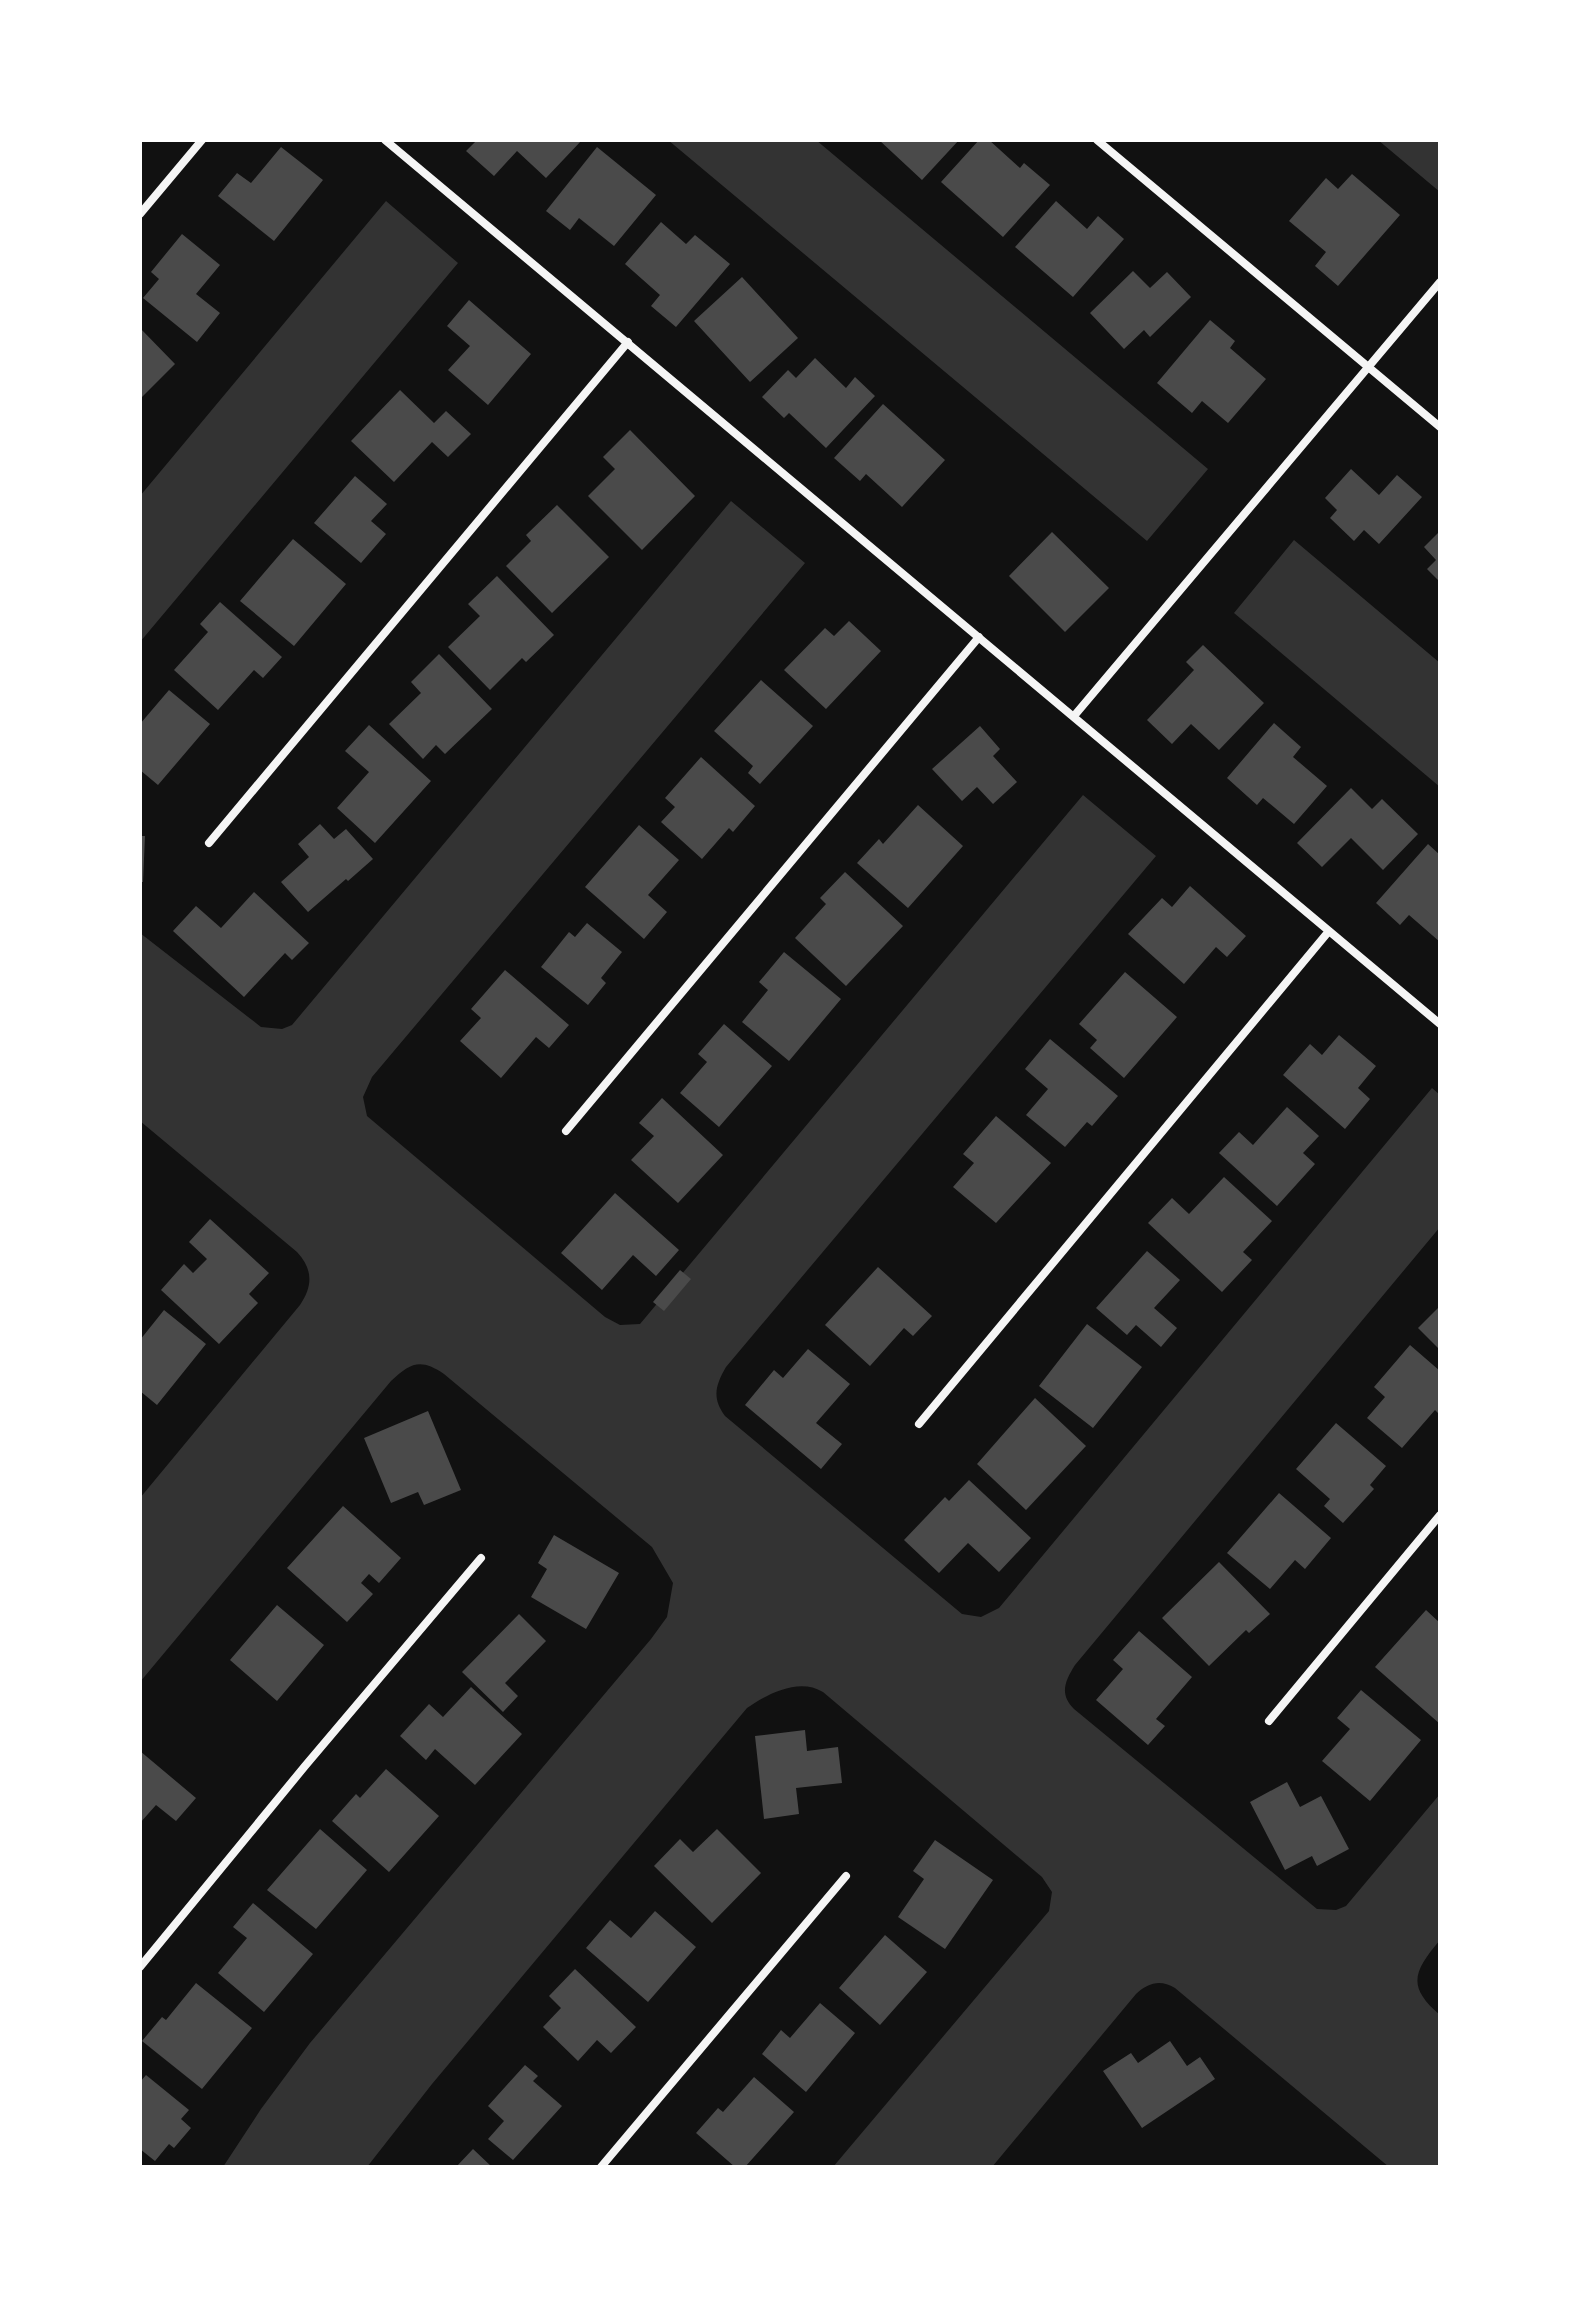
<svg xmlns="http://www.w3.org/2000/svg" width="1580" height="2307" viewBox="0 0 1580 2307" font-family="Manrope,sans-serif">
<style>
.water{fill:#333}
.building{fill:#4a4a4a}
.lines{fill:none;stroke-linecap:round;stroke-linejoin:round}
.minor{stroke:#f5f5f5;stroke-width:8}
</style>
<rect width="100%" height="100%" fill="#111"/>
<path class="water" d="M 668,140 L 816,140 L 1208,469 L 1147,541 Z
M 1378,140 L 1440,140 L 1440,192 Z
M 386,201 L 458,263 L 140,642 L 140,496 Z
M 731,501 L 805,563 L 372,1077 L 363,1097 L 367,1116 L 605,1317 L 620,1325 L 640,1324 L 1083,795 L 1156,856 L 726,1367 C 715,1386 712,1398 725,1416 L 962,1614 L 981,1617 L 999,1608 L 1432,1088 L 1440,1095 L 1440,1227 L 1075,1665 C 1065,1681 1059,1694 1074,1709 L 1317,1909 L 1336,1910 L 1346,1906 L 1440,1794 L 1440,1940 C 1414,1971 1406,1986 1440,2015 L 1440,2167 L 1389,2167 L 1175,1988 C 1160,1979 1148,1983 1136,1994 L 992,2167 L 833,2167 L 1049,1911 L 1052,1892 L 1042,1877 L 823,1692 C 799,1677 767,1694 747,1708 L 432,2084 L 367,2167 L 223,2167 L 261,2109 L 310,2043 L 651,1639 L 667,1617 L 673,1583 L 652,1547 L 444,1374 C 420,1358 411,1363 391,1381 L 140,1682 L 140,1498 L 300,1305 C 313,1286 313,1269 297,1252 L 140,1121 L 140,933 L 261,1027 L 282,1029 L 292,1025 Z
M 1294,540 L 1440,663 L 1440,787 L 1234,613 Z"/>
<path class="building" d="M 477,140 L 582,140 L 546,178 L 517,151 L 494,176 L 466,151 Z
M 879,140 L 959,140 L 922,180 Z
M 979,140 L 989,140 L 1020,168 L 1024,163 L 1050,185 L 1003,237 L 941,182 Z
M 281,147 L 323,180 L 274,241 L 218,196 L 237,173 L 251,183 Z
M 597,147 L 656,195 L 614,246 L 579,218 L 570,230 L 546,211 Z
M 1352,174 L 1400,215 L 1338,286 L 1315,266 L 1326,252 L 1289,221 L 1326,178 L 1338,189 Z
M 1056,201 L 1087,229 L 1098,216 L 1124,239 L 1073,297 L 1015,247 Z
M 661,222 L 686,244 L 695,235 L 730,264 L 676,327 L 651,306 L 660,295 L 625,264 Z
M 182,234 L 220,265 L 196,294 L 220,313 L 197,342 L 143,298 L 159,279 L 151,272 Z
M 1133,271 L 1150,288 L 1167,272 L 1191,297 L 1150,337 L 1144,330 L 1124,349 L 1090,313 Z
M 742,277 L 798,338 L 750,382 L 694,321 Z
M 469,300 L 531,354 L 488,405 L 448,370 L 470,346 L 447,326 Z
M 1210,320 L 1235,341 L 1230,348 L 1266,379 L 1228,423 L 1202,401 L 1192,413 L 1157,383 Z
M 140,328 L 175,364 L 140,399 Z
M 815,358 L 846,388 L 855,377 L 875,396 L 826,448 L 789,413 L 784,418 L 762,397 L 788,370 L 796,378 Z
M 400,390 L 434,423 L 446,411 L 471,434 L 448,457 L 432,442 L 394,482 L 351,441 Z
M 883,404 L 945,460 L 902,507 L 866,474 L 860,481 L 834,458 Z
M 630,430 L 695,496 L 642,550 L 588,496 L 615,469 L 603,457 Z
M 1351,469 L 1379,495 L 1397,475 L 1422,497 L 1379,544 L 1364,530 L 1354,541 L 1330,518 L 1337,510 L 1325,498 Z
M 355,476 L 387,504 L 371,521 L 386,534 L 361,563 L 314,523 Z
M 557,505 L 609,557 L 552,613 L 506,566 L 531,541 L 526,535 Z
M 1440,531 L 1440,582 L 1427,569 L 1436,560 L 1424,547 Z
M 1052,532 L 1109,588 L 1065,632 L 1009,576 Z
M 293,539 L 346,584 L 294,646 L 240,601 Z
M 497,576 L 554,635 L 526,662 L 522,658 L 490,690 L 448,647 L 480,616 L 468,604 Z
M 220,602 L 282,657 L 263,678 L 254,670 L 218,710 L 174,670 L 208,632 L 200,624 Z
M 849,621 L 881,651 L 826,709 L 784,670 L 825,628 L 834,636 Z
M 1203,645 L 1264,703 L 1219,750 L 1191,724 L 1172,744 L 1147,720 L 1194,670 L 1186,662 Z
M 439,654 L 492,709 L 445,754 L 436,745 L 423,759 L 389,724 L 421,693 L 411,682 Z
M 761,680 L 813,726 L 760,784 L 748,773 L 753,766 L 714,731 Z
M 169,690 L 210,724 L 158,785 L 140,770 L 140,724 Z
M 1274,723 L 1301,747 L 1293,757 L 1327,786 L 1294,824 L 1263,798 L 1257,805 L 1227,778 Z
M 369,725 L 431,781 L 375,843 L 337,808 L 369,772 L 345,751 Z
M 980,726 L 1000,749 L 993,756 L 1017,782 L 993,804 L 977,787 L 962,801 L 932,769 Z
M 701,757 L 755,806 L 733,832 L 729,828 L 702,859 L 661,822 L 675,807 L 665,798 Z
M 1351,788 L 1372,809 L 1382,799 L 1418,834 L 1383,870 L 1351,838 L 1322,867 L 1297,843 Z
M 918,805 L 963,846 L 908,908 L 857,863 L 879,839 L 883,844 Z
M 320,824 L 334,839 L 346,829 L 373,859 L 348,881 L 346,879 L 308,912 L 281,882 L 309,857 L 298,844 Z
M 639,825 L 679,860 L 648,895 L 667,912 L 644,939 L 585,887 Z
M 140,836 L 145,836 L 143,882 L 140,882 Z
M 1428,844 L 1440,855 L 1440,942 L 1409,915 L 1400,925 L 1376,903 Z
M 845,872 L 903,926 L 846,986 L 795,938 L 826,904 L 820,898 Z
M 1190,886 L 1246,936 L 1227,957 L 1216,947 L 1184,984 L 1128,934 L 1162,898 L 1172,907 Z
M 254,892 L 309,943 L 292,960 L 285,953 L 244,997 L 173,931 L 196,906 L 221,928 Z
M 587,923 L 622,952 L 601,978 L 606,983 L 588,1005 L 541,967 L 569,932 L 575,937 Z
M 784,952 L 841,999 L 789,1061 L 742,1022 L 768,990 L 759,982 Z
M 505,970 L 569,1025 L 549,1048 L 536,1037 L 501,1078 L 460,1041 L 481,1018 L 471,1009 Z
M 1125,972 L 1177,1017 L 1124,1078 L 1090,1048 L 1097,1040 L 1079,1024 Z
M 724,1024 L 772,1066 L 719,1127 L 680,1093 L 707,1062 L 698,1054 Z
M 1339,1035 L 1376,1066 L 1358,1088 L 1370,1099 L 1345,1129 L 1283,1075 L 1310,1044 L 1322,1055 Z
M 1050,1039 L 1118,1096 L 1092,1126 L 1087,1122 L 1065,1147 L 1026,1115 L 1048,1089 L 1025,1069 Z
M 662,1098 L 723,1155 L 678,1203 L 631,1160 L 654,1136 L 639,1123 Z
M 1287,1107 L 1319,1136 L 1303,1153 L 1315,1164 L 1277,1206 L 1219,1153 L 1239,1132 L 1253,1145 Z
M 996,1116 L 1051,1163 L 996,1223 L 953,1187 L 974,1163 L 963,1154 Z
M 1224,1177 L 1272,1221 L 1243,1252 L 1252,1260 L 1222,1292 L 1148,1223 L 1172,1198 L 1189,1214 Z
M 615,1193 L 679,1250 L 656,1276 L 633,1255 L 602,1290 L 561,1253 Z
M 210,1219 L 269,1273 L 249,1294 L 258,1303 L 219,1344 L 161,1290 L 184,1264 L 193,1273 L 207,1259 L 189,1242 Z
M 1147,1251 L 1180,1280 L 1154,1308 L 1177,1328 L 1161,1347 L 1136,1325 L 1127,1335 L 1096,1308 Z
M 878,1267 L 932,1316 L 913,1336 L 904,1328 L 870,1366 L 825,1325 Z
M 680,1270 L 691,1279 L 664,1311 L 653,1302 Z
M 1440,1306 L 1440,1350 L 1418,1328 Z
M 164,1310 L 206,1344 L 157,1405 L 140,1391 L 140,1340 Z
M 1087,1324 L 1142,1367 L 1093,1428 L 1039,1386 Z
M 1410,1345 L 1440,1371 L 1440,1415 L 1435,1410 L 1402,1448 L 1367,1418 L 1385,1397 L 1374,1387 Z
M 808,1349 L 850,1384 L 816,1423 L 842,1444 L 821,1469 L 745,1405 L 774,1370 L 783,1378 Z
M 1035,1398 L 1086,1446 L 1026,1510 L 977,1464 Z
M 428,1411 L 461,1490 L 424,1505 L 418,1492 L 391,1503 L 364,1438 Z
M 1336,1423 L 1386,1466 L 1370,1485 L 1374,1489 L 1343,1523 L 1324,1506 L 1330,1499 L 1296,1469 Z
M 969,1480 L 1031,1538 L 999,1572 L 968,1543 L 939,1573 L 904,1540 L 945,1497 L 949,1501 Z
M 1279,1493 L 1331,1538 L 1305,1569 L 1295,1560 L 1270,1589 L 1227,1553 Z
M 343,1506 L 401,1558 L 379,1583 L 369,1574 L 361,1583 L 373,1594 L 347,1622 L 287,1568 Z
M 554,1535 L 619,1573 L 586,1629 L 531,1597 L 547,1569 L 538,1563 Z
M 1219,1562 L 1270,1614 L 1249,1633 L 1246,1630 L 1209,1666 L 1162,1618 Z
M 277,1605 L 324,1645 L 277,1701 L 230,1660 Z
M 1426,1610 L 1440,1623 L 1440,1724 L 1375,1667 Z
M 519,1614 L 546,1641 L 505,1683 L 518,1696 L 503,1712 L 462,1672 Z
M 1139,1631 L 1192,1677 L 1156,1719 L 1165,1726 L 1148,1745 L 1096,1700 L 1123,1669 L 1113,1660 Z
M 471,1687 L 522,1734 L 475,1785 L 435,1749 L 426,1760 L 400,1736 L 429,1704 L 443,1717 Z
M 1361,1690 L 1421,1740 L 1370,1801 L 1322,1761 L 1350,1729 L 1337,1718 Z
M 805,1730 L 807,1751 L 838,1747 L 842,1783 L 796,1788 L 799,1814 L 764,1819 L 755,1736 Z
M 140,1751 L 196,1798 L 176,1821 L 156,1805 L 140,1823 Z
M 386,1769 L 439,1816 L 389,1872 L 332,1821 L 356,1794 L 360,1798 Z
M 1287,1782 L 1300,1807 L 1321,1796 L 1349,1849 L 1317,1866 L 1312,1856 L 1285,1870 L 1250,1802 Z
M 320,1829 L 367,1870 L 316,1929 L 267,1890 Z
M 717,1829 L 761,1873 L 712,1923 L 654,1866 L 680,1839 L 693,1852 Z
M 935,1840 L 993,1880 L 945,1949 L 898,1917 L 924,1879 L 913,1871 Z
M 253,1903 L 313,1954 L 264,2012 L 218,1973 L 247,1938 L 233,1927 Z
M 655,1911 L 696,1947 L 648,2002 L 586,1948 L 610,1920 L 631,1938 Z
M 885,1935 L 927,1972 L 880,2025 L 839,1988 Z
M 575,1969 L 636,2027 L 611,2053 L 597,2040 L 578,2061 L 543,2027 L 561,2008 L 549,1996 Z
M 196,1983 L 252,2028 L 202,2089 L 142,2041 L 162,2017 L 166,2020 Z
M 820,2003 L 855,2033 L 806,2092 L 762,2054 L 781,2030 L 790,2038 Z
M 1170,2041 L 1187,2066 L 1200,2057 L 1215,2079 L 1142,2128 L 1103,2071 L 1131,2053 L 1138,2063 Z
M 525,2065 L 538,2076 L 533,2081 L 562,2106 L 513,2160 L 488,2139 L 504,2121 L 488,2106 Z
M 146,2075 L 189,2110 L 181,2119 L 191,2128 L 174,2148 L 169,2144 L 155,2161 L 140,2149 L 140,2082 Z
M 754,2077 L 794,2112 L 745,2167 L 735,2167 L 696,2133 L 718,2108 L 723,2112 Z
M 473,2149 L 492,2167 L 456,2167 Z"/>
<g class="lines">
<path class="minor" d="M 385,140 L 1440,1024
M 1097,140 L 1440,427
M 140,214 L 202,140
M 1074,716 L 1440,282
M 209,843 L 628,342
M 566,1131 L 979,637
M 919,1424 L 1329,931
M 1269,1721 L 1440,1515
M 140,1967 L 305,1766 L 481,1558
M 601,2167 L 846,1876"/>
</g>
<rect width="1580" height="2307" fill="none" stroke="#ffffff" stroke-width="284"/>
</svg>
